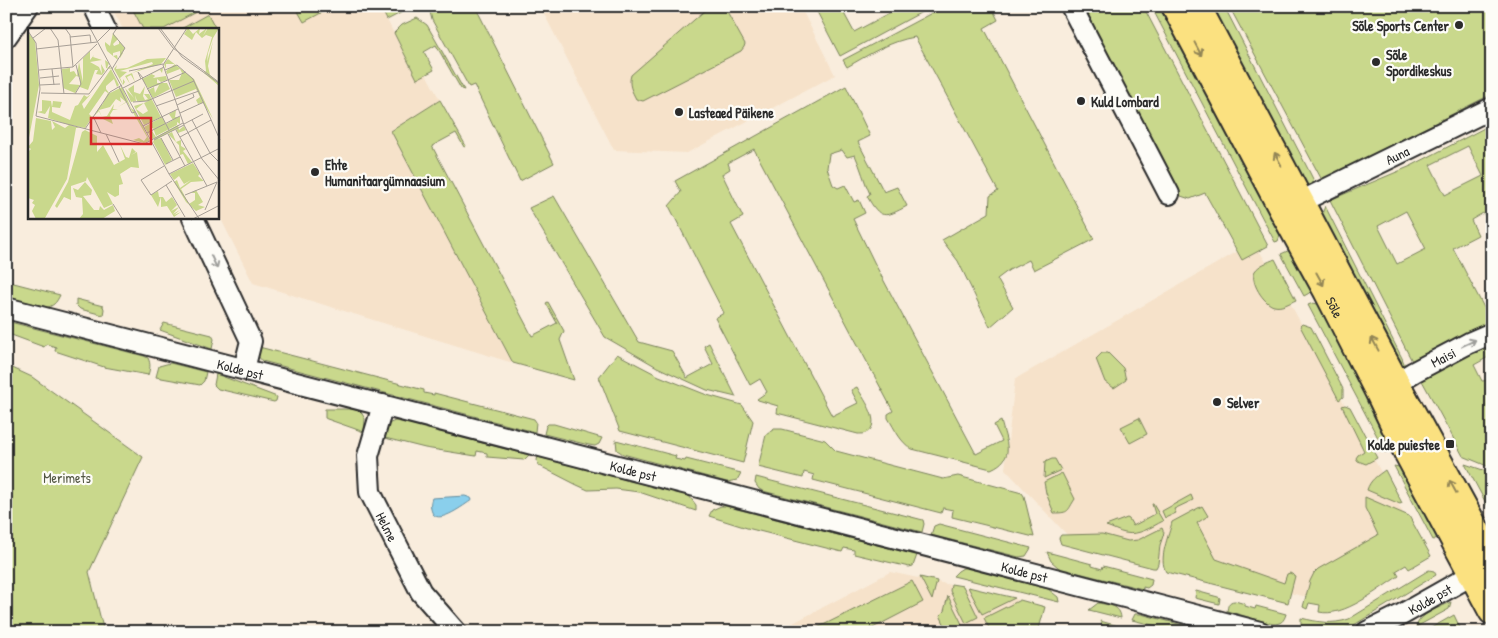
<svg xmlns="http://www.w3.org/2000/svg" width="1498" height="638" viewBox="0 0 1498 638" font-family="'Patrick Hand',sans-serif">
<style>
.built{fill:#f6e2ca}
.green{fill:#c9d88c;stroke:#7a825c;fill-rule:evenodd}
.water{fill:#8acfec;stroke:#648d9f}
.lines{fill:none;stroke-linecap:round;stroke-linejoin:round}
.minor-casing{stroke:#2b2b2b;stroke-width:24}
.major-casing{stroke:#2b2b2b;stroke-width:30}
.minor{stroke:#fdfcf7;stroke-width:20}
.major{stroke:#fbe180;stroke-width:26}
.oneway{stroke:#938656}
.oneway2{stroke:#9e9e9b}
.poi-dot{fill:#2b2b2b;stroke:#fdfcf7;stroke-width:2}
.labels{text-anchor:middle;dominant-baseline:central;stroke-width:4.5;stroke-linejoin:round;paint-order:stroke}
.poi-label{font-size:14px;font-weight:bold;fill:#2b2b2b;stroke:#fdfcf7;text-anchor:start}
.street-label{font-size:14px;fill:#2b2b2b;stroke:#fdfcf7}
.park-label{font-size:14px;fill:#525643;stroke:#fdfcf7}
.inset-road{fill:none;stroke:#a79f96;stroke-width:1}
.view{fill:#d62828;fill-opacity:0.15;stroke:#d62828;stroke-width:2.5}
.inset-edge{fill:none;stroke:#2b2b2b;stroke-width:2.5}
</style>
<rect width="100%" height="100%" fill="#f9eddd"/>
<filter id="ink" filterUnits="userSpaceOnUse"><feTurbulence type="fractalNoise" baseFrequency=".02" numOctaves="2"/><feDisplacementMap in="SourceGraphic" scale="10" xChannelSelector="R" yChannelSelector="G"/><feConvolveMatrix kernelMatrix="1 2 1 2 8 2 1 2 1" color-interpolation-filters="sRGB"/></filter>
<g filter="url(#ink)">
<path class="built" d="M 111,6 L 380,6 L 417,79 L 426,74 L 440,100 L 391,131 L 513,363 L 253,283 L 218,213 L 218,29 L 123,29 Z
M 540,6 L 800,6 L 835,75 L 687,153 L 614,150 Z
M 1254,242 L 1283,290 L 1410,526 L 1311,598 L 1073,541 L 1005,469 L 1015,379 Z
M 890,572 L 1017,599 L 1034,632 L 776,632 Z"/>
<path class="green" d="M 131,6 L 207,6 L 164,29 L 143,29 Z
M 295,6 L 334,6 L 304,22 Z
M 380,6 L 414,6 L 387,20 Z
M 439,6 L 475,6 L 554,163 L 520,181 L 474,85 L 469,87 L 432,20 L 430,12 Z
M 710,6 L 724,6 L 745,44 L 744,47 L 741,51 L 643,101 L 636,99 C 632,91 628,85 631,75 Z
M 814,6 L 840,6 L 854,32 L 903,6 L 933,6 L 840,56 Z
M 945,6 L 991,6 L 998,20 L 984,28 L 1094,239 L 1034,270 L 1029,260 L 1009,270 L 997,279 L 1013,307 L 990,327 L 958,261 L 942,240 L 989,213 L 990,196 L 998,191 L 915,37 C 890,41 868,55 847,67 L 843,60 Z
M 1079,6 L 1143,6 L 1268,246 L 1242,260 L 1205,193 L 1190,199 L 1181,196 L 1175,191 Z
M 1151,6 L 1169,6 L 1281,233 L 1278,241 L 1275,242 Z
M 1206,6 L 1224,6 L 1309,171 L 1316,185 L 1312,189 L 1304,186 Z
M 1229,6 L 1492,6 L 1492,94 L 1322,180 Z
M 208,14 L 216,29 L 181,29 Z
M 417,18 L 427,25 L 464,90 L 461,89 L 436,45 L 424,52 L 434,70 L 417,79 L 394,33 L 402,25 Z
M 846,86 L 870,136 L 858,142 L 884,192 L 897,187 L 907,206 C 885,218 880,220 867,196 L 870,194 C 864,181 861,168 855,155 L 847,157 L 842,150 L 829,154 L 827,168 L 833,185 L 838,188 L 845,185 L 854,202 L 859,200 L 865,213 L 853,219 L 875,264 L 976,454 L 1002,441 L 994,425 L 1001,421 C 1006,442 1016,458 991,469 L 912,449 C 900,442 895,429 888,418 L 888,414 L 893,411 L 754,149 L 728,163 L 730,169 L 722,174 L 743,217 L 731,224 L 832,416 L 858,403 L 851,390 L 857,387 C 862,397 881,420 869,431 C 865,434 862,434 858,434 L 777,413 L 778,406 L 758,400 L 757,399 L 767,392 L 760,379 L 750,385 L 715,318 L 724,313 L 669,206 L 681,192 L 675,181 Z
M 440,100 L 466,146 L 464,147 L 456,133 L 432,146 L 532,336 L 557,323 L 546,303 L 548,302 L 564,331 L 560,340 L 574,380 L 513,363 L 391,131 Z
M 1492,124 L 1492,228 L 1483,213 L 1471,220 L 1478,235 L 1453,248 L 1492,323 L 1414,365 L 1330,200 L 1411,166 ZM 1468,146 L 1483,176 L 1445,195 L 1430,165 ZM 1406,211 L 1426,249 L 1397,264 L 1378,226 Z
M 554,196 L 639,342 L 672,351 L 687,378 L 713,364 L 704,346 L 709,343 L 736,397 L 707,390 L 657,367 L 605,337 L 529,208 Z
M 1325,206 L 1402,358 L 1405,366 L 1401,371 L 1322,220 L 1322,214 Z
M 1292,249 L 1314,286 L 1311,292 L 1304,296 L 1281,254 Z
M 1275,259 L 1296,300 C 1289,303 1282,308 1274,306 C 1264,304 1249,281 1255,271 C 1259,265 1268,262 1275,259 Z
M 6,281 L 60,295 C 57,301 55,305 48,307 L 6,297 Z
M 76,299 L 103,306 L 104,309 L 103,315 L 80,309 L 76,305 Z
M 1313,303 L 1322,305 L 1389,445 L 1386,453 L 1308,305 Z
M 6,321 L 144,356 L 148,358 C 151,364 150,369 148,375 L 104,367 L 55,351 L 56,347 L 46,344 L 44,347 L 6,333 Z
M 164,323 L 212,335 L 214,339 L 212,349 L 160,330 Z
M 1302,324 L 1311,327 L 1343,389 L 1343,397 L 1339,400 L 1300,326 Z
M 1492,344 L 1492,355 L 1474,365 L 1482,381 L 1492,380 L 1492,400 L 1491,399 L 1489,421 L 1491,425 L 1485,430 L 1487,434 L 1492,430 L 1492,468 L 1463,456 L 1420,377 L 1462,356 L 1469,355 Z
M 259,347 L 424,390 L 424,393 L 434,395 L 434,393 L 534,419 L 536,422 L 535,432 L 266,362 L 262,361 L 258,356 Z
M 1102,353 L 1108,353 L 1123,368 L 1126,380 L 1114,388 L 1105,382 L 1096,359 Z
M 617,354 L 659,376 L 707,395 L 742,405 L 753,421 L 743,463 L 620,431 L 599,377 Z
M 170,363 L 206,372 L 204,381 L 200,385 L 156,377 L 159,366 Z
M 6,365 L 32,377 L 143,457 L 89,572 L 104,632 L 6,632 Z
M 216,374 L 277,397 L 276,401 L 274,402 L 218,389 L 214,385 Z
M 1345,405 L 1350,407 L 1377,458 L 1366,464 L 1358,461 L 1356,458 L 1358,455 L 1364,451 L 1342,406 Z
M 325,409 L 354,409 L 361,412 L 365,419 L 364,432 L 327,419 L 325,418 Z
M 1139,418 L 1147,434 L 1130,443 L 1121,427 Z
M 395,421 L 399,421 L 529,455 L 524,460 L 487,457 L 487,453 L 477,451 L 476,456 L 425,448 L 381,437 L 388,424 Z
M 548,424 L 554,424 L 602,438 L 599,444 L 595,446 L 589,445 L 544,434 L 546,426 Z
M 774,429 L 782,429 L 825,440 L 836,451 L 943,479 L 958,476 L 1022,493 L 1024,496 L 1034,537 L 952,517 L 953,510 L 943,508 L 941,513 L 813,480 L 814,475 L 804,472 L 803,478 L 758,467 L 766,435 Z
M 616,440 L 676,456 L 675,459 L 685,461 L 686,459 L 741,473 L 737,480 L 727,482 L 623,454 L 617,450 Z
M 538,457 L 689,496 L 696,505 L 696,511 L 639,492 L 616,489 L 588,490 L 577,485 L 538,465 L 537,460 Z
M 1052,459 L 1055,459 L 1061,470 L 1044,478 L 1045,462 Z
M 1465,464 L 1492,473 L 1492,510 L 1487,505 Z
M 1394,466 L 1399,467 L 1403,470 L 1439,537 L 1433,540 Z
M 1385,470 L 1402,503 L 1400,504 L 1367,490 C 1370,480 1377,476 1385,470 Z
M 1062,473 L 1075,499 C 1067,511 1070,513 1054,513 L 1046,493 L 1044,482 Z
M 756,477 L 923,520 L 924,524 L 922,532 L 763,491 L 759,489 L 755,483 Z
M 1191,495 L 1193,500 L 1174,509 L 1176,513 L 1165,518 L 1162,511 Z
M 1365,497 L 1409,516 L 1431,556 L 1409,569 L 1406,565 L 1396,571 L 1399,576 C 1378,589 1344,618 1319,612 L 1320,605 L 1309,603 L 1307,609 L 1303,607 L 1310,581 L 1314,573 L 1318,569 L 1378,535 L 1365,508 Z
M 1152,504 L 1153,504 L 1163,521 C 1151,527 1139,536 1125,533 C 1119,532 1113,528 1106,526 L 1127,518 L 1129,519 L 1133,526 L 1155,514 Z
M 721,506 L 725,506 L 917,555 L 913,566 L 909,567 L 854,554 L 854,550 L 844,548 L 842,552 L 747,528 L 709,516 L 712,510 Z
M 1202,506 L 1208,516 L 1197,523 L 1216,559 L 1284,583 L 1287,574 L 1290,573 L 1295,576 L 1288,603 L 1166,572 C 1158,558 1169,536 1172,522 Z
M 939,524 L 1031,548 L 1026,556 L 1019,557 L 931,535 L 934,526 Z
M 1162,528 L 1164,533 L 1160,545 L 1158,564 L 1156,568 L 1153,568 L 1061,544 L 1059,538 L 1061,535 L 1063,535 L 1102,534 L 1128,541 L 1138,540 Z
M 1047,552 L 1092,564 L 1092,566 L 1102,569 L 1103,566 L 1152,579 L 1151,585 L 1147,588 L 1143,587 L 1143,589 L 1059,568 L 1051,561 Z
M 963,568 L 968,568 L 1048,589 L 1058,597 L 1059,602 L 953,576 L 958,571 Z
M 1429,570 L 1434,571 L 1436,575 L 1354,625 L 1335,631 L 1321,632 L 1307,630 L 1301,625 L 1301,618 C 1318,622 1332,625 1349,619 Z
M 920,577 L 937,581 L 932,600 Z
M 912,581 L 923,602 L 865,632 L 809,632 Z
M 951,584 L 963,586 L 978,617 L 966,623 L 950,591 Z
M 968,587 L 1015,598 L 982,614 Z
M 1196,591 L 1218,597 L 1220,598 L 1219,604 L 1195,598 Z
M 948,596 L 962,624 L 948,632 L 940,615 L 944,611 Z
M 1020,600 L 1045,607 L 1038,632 L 991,632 L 984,618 Z
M 1235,601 L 1245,604 L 1245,606 L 1255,609 L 1256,606 L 1286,614 C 1284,621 1281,624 1273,624 L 1227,611 C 1228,606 1228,601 1235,601 Z
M 1451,602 L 1449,609 L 1416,627 C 1420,613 1439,608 1451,602 Z
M 1098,603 C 1109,605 1120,605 1121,618 L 1089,610 Z
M 1135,614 L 1141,614 L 1209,632 L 1181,632 L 1132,620 Z
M 1454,615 L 1462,632 L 1424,632 Z
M 1100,621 L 1122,627 L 1124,632 L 1106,632 Z"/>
<path class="water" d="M 465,496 L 471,498 L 472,500 C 464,505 440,524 433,514 C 430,509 430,503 432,498 Z"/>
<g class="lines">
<defs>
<g id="minor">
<path d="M 94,6 L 105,29"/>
<path d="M 1071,6 L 1169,194"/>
<path d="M 6,37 L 28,6"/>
<path id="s1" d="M 1300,202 L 1492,108"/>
<path d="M 193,218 L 251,341 L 244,369"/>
<path id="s2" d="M 6,308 L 1260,632"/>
<path id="s3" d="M 1383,391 L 1414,372 L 1469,343 L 1492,333"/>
<path id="s4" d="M 383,405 L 368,456 L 370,492 L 421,592 L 456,632"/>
<path id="s5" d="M 1367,632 L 1401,615 L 1484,568"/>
</g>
<g id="major">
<path id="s6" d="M 1175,6 L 1283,211 L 1327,291 L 1379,393 L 1407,452 L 1492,611"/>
<path d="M 1197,6 L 1396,383 L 1492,559"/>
</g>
</defs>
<use href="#minor" class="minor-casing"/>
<use href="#major" class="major-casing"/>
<use href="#minor" class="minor"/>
<use href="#major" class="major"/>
</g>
<defs><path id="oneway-shaft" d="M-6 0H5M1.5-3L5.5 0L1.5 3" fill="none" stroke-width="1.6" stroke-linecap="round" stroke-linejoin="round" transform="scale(1.25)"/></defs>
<g class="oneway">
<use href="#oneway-shaft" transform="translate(1198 49) rotate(62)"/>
<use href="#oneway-shaft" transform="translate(1278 159) rotate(-118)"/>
<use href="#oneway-shaft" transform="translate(1320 279) rotate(61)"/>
<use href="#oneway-shaft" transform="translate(1375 344) rotate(-118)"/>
<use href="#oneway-shaft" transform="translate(1453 487) rotate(-119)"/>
</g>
<g class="oneway2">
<use href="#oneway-shaft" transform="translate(214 262) rotate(65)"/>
<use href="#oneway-shaft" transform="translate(1469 343) rotate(-25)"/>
</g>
</g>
<g class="poi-dot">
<circle cx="1459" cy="25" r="5"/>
<circle cx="1376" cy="62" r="5"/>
<circle cx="1081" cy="101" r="5"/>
<circle cx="679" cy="112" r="5"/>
<circle cx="315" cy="172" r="5"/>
<circle cx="1217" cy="402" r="5"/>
<rect x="1445" y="439" width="10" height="10" rx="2.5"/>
</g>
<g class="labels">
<g class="poi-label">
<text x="1449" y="25" text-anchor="end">Sõle Sports Center</text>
<text x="1386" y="54">Sõle<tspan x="1386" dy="16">Spordikeskus</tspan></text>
<text x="1091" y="101">Kuld Lombard</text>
<text x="689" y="112">Lasteaed Päikene</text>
<text x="325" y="164">Ehte<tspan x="325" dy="16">Humanitaargümnaasium</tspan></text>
<text x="1227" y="402">Selver</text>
<text x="1440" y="444" text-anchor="end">Kolde puiestee</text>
</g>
<g class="street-label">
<text stroke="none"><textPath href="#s1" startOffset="108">Auna</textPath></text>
<text stroke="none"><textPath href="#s6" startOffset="341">Sõle</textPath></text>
<text stroke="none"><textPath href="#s3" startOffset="69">Maisi</textPath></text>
<text stroke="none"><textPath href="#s2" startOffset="242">Kolde pst</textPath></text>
<text stroke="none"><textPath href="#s2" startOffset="648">Kolde pst</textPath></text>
<text stroke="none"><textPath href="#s4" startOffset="128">Helme</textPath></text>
<text stroke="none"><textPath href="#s2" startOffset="1052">Kolde pst</textPath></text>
<text stroke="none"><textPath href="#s5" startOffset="71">Kolde pst</textPath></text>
</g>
<g class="park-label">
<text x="67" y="477">Merimets</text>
</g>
</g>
<g transform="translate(28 28)">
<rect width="191" height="191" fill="#f9eddd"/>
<path d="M 160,0 L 165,6 L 172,0 L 171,6 L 179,0 L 175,8 L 180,0 L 191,0 L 185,10 L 180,25 L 179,34 L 185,13 L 180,38 L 182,47 L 191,55 L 191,58 L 176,45 L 178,43 L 177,33 L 184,9 L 178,7 L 174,10 L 168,4 L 164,12 L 156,6 ZM 0,4 L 7,13 L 11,57 L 0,115 ZM 85,5 L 90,11 L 85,16 L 86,18 L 91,16 L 91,13 L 97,20 L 95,24 L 93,22 L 95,25 L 92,30 L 92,23 L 85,25 L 85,28 L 89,27 L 90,32 L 79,23 L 77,17 L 77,14 L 82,18 ZM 62,23 L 62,32 L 66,27 L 65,29 L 74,32 L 62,34 L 71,39 L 74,46 L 73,36 L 77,43 L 74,47 L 68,46 L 70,42 L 67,42 L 60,62 L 52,59 L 52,49 L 48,48 L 41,56 L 52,57 L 47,65 L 35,60 L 34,41 L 42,40 L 42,44 L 46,43 L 49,48 L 51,34 L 55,54 L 55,30 ZM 138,30 L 133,36 L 104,45 L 107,54 L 103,47 L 99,49 L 102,56 L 97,48 L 125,36 L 124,34 L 92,43 L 99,44 L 92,50 L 95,56 L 95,51 L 97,54 L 95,57 L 86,41 L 89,37 L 88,41 L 99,40 L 119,31 ZM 140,31 L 166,51 L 185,91 L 175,75 L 170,76 L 168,72 L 172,69 L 168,61 L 148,69 L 141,52 L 151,52 L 154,45 L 152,41 L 139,46 L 138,43 L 147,36 L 138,36 L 138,41 L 136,36 ZM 77,32 L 81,35 L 79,40 L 82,39 L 91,57 L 89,59 L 86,51 L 78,58 L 78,61 L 81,65 L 80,66 L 94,59 L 103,80 L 107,83 L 121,111 L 121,113 L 116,115 L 105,112 L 111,110 L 116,113 L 119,109 L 99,74 L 90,79 L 98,74 L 92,69 L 93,74 L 88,71 L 82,79 L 71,82 L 74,89 L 79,88 L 86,76 L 85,81 L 90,82 L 85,82 L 82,87 L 85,96 L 75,91 L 71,83 L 66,88 L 73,77 L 82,74 L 74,77 L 80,65 L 77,63 L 61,86 L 64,89 L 57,100 L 43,97 L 52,100 L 48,100 L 39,151 L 17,190 L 8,191 L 4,183 L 7,177 L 4,175 L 6,172 L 0,170 L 0,124 L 3,121 L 0,119 L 5,113 L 8,90 L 23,93 L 24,102 L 27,99 L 24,93 L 37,100 L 41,97 L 20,90 L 22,78 L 17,86 L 9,84 L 14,83 L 14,72 L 23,73 L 24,79 L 25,73 L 34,74 L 32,80 L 24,79 L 24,84 L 42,92 L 47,78 L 50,77 L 56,67 L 59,69 L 63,66 L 54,76 L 56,81 L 83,41 L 78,40 ZM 135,40 L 134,45 L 132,42 L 124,46 L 125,47 L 126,47 L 127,48 L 125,50 L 138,48 L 139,52 L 133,54 L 129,51 L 129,55 L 139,55 L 142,61 L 125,70 L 120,62 L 126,59 L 127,65 L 131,57 L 120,60 L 114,51 ZM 106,57 L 106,64 L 112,66 L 117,58 L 115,68 L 117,72 L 120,71 L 116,66 L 121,66 L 119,62 L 133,89 L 116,97 L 106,78 L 116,75 L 108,81 L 115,86 L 120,83 L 116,75 L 120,73 L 109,73 L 107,67 L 108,73 L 103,74 L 97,60 L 106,70 L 100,61 ZM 148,82 L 147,89 L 152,89 L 152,96 L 149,94 L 149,97 L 128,108 L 125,100 L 122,100 L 128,109 L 150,97 L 151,102 L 156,98 L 158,102 L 150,105 L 148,101 L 129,111 L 133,110 L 144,132 L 137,137 L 142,146 L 125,114 L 127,110 L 124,111 L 116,99 L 134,89 L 138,96 L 145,92 L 141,86 ZM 57,102 L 69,108 L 69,124 L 75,117 L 86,137 L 97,131 L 92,117 L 98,129 L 101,130 L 104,120 L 108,124 L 103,127 L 109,124 L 111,140 L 103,139 L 92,146 L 95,156 L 91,157 L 91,167 L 87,169 L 79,164 L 85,176 L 76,180 L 59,149 L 58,153 L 43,158 L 43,172 L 36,169 L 29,180 L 27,178 L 40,154 L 54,104 ZM 144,104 L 148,114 L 153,112 L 153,118 L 158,121 L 155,123 L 164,134 L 160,136 L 155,126 L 152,127 L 151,117 L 140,106 ZM 165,135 L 172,146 L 170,148 L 176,153 L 163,154 L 153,161 L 161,176 L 167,172 L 167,165 L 163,165 L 168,162 L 175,174 L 170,177 L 177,179 L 168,183 L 158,174 L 146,154 L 149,152 L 152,160 L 163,152 L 156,156 L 151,148 L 146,152 L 142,146 ZM 57,154 L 64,162 L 63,167 L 55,168 L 66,182 L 71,182 L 72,178 L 76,182 L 85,177 L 87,183 L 74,191 L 51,191 L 55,186 L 54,170 L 48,169 L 45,160 L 50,162 ZM 130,163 L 131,169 L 135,169 L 138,174 L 144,169 L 149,177 L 143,183 L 151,179 L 145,186 L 152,182 L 146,187 L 153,184 L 146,189 L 139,178 L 133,179 L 133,169 L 130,179 L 123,167 Z" fill="#c9d88c"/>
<path class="inset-road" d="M 22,0 L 30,12 L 36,66M 37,0 L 42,7 L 45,39M 62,0 L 141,146 L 172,192M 130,0 L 145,20 L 192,55M 132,0 L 154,29 L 192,56M 159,0 L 135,37 L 156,97 L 174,131 L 192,153M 0,3 L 8,15 L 12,61 L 8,88 L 116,116 L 155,95M 42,9 L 62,7 L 63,15M 5,10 L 18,0M 8,21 L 69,14 L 83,0M 24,41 L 26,57M 84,41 L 97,20 L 85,6 L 89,0M 11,42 L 45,39 L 69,16M 137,42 L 149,37 L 165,51 L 192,112M 101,43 L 135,36M 12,50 L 31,48M 114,50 L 141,102M 113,51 L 110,44 L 115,50M 12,57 L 32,56M 91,59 L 104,85 L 107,84M 95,60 L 136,39M 119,61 L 158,44M 13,65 L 61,66 L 82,38M 47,66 L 53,56 L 48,37M 105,74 L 119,73 L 166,53M 149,77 L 166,69 L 165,66M 128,78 L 171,63M 152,85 L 176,74M 65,88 L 73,105M 164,92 L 182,125 L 192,135M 156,96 L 175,86M 115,98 L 150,81M 57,101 L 82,64 L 94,57M 148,102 L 179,158M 119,105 L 152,88M 78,106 L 91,134M 140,106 L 157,138M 152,109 L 183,92M 133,110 L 145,132M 126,112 L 156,97M 138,136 L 152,129M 136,138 L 113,152 L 123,167 L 144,153M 141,146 L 192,120M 138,157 L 157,189M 157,167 L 189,154M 85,176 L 95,192M 177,182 L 189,154M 163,192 L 192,177"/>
<path class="view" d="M 63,90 L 123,90 L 123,116 L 63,116 Z"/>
<rect width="191" height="191" class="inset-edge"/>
</g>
<rect width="1498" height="638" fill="none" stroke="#fdfcf7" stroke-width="25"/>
<rect x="12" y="12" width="1473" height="613" fill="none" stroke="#2b2b2b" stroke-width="2" filter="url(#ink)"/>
</svg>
